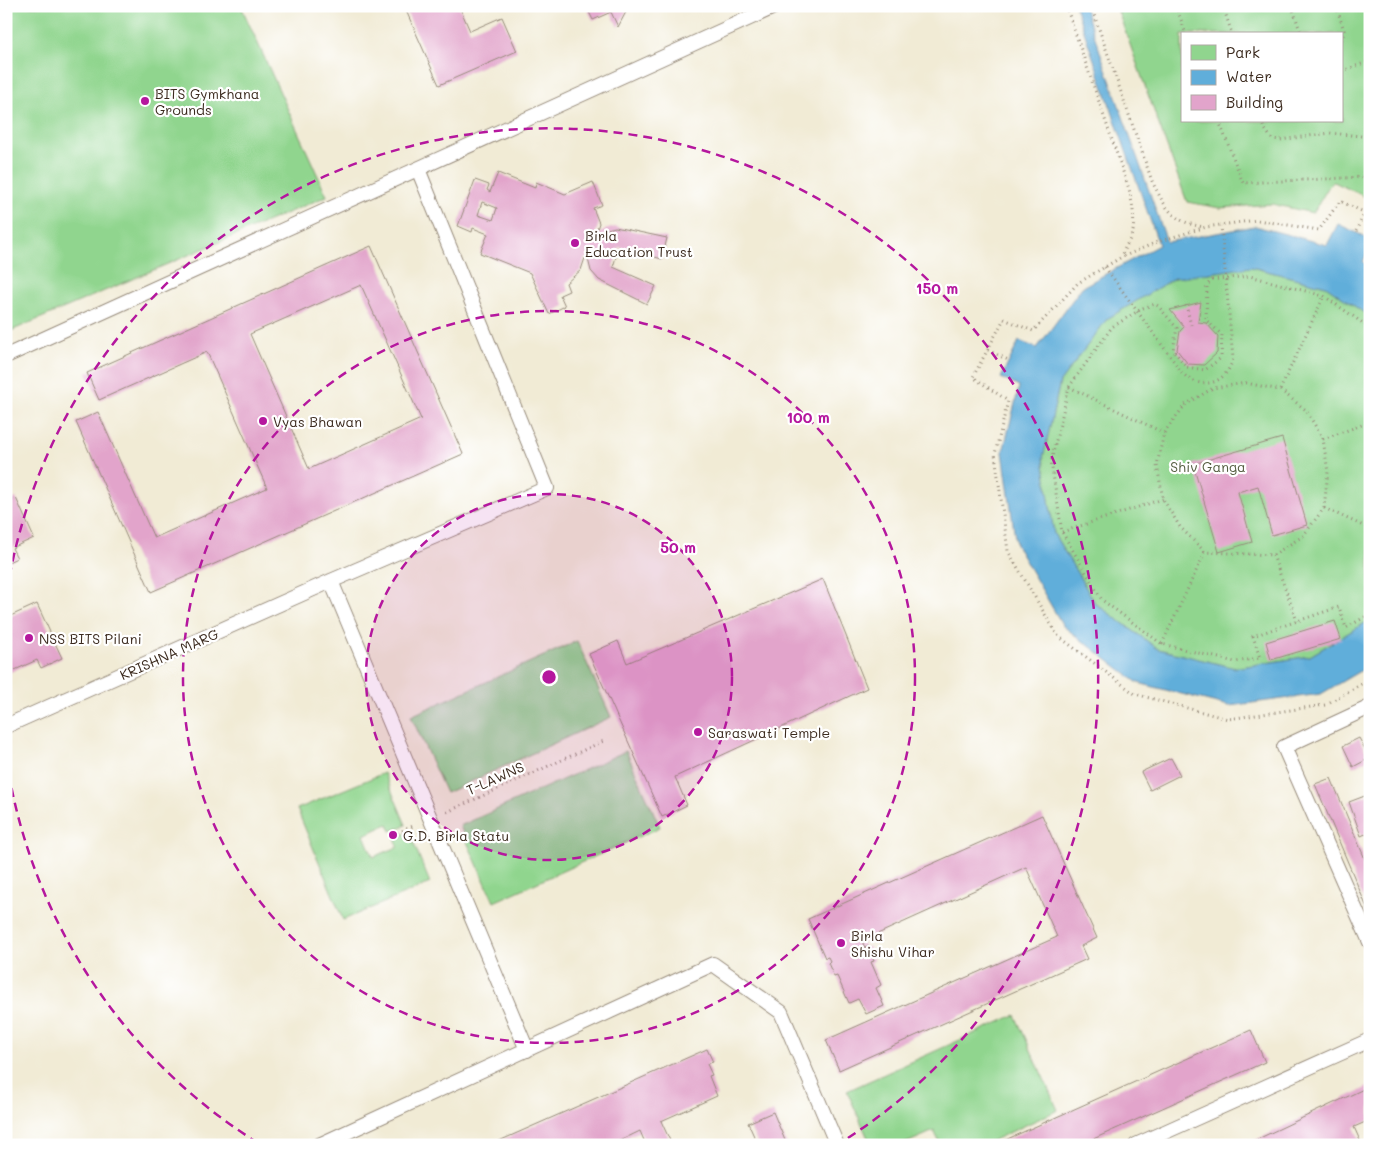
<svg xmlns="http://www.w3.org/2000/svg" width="1376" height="1151" viewBox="0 0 1376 1151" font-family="Mali,sans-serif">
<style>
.green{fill:#90d58e;stroke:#668056;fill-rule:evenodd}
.water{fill:#60aeda;stroke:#4e6c7c}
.building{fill:#e2a4cb;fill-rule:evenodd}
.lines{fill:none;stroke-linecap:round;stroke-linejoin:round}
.service-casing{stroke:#968a7a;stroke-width:16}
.path{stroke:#968a7a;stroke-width:3;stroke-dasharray:1 4;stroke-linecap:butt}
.service{stroke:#fff;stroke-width:14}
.ring{fill:none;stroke:#b5179e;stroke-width:2.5;stroke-dasharray:9 6}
.poi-dot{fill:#b5179e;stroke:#fff;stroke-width:2}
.labels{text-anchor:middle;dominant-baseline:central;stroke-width:4.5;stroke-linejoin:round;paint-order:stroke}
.poi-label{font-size:14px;fill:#3b2a1e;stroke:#fff;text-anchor:start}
.park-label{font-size:14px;fill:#545d40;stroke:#fff}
.street-label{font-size:14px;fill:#3b2a1e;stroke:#fff}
.centre{fill:#b5179e;stroke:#fff;stroke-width:2.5}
.ring-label{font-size:15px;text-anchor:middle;font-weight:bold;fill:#b5179e;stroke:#fff;stroke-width:4.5;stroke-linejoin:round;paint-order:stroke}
</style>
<rect width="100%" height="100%" fill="#fff"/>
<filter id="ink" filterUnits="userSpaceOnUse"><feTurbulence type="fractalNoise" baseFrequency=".02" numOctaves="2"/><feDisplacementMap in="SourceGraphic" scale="10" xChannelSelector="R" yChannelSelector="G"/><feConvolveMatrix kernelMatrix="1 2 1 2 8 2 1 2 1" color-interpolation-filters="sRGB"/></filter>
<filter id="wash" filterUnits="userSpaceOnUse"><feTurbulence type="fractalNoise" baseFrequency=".0096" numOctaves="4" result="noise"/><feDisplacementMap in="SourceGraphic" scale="20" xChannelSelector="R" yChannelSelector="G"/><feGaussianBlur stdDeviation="1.12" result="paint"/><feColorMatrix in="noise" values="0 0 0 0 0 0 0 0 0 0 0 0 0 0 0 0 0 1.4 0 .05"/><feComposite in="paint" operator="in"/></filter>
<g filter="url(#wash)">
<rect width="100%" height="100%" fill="#f1ebd5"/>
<path class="green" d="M 6,6 L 241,6 L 327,196 L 6,333 Z
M 1116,6 L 1370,6 L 1370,199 L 1332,181 L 1313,213 L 1272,204 L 1220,208 L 1187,202 ZM 1182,34 L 1342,34 L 1342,121 L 1182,121 Z
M 1251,267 L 1326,286 L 1370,317 L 1370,620 L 1310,656 L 1234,668 L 1158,649 L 1095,603 L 1054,534 L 1043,458 L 1060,382 L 1107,319 L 1174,278 Z
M 577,641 L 611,717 L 446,793 L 411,716 Z
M 626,751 L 660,827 L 494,902 L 460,826 Z
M 384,773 L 406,825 L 391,831 L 388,824 L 364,835 L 373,857 L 398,847 L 395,838 L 409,832 L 430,883 L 343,920 L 297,809 Z
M 1015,1015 L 1058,1110 L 983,1145 L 941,1145 L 934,1131 L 902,1145 L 871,1145 L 847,1091 Z"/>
<path class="water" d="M 1075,6 L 1084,6 L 1167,242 L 1255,226 L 1327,245 L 1338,224 L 1370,239 L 1370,247 L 1363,262 L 1370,268 L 1370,317 L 1326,286 L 1251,267 L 1174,278 L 1107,319 L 1060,382 L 1043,458 L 1054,534 L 1095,603 L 1158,649 L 1235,668 L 1310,656 L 1370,620 L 1370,665 L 1321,694 L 1229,706 L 1138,683 L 1063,626 L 1016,545 L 1003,452 L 1019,387 L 1001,378 L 1019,341 L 1037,348 L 1082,287 L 1159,245 Z"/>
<g id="blocks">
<path class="building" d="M 404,6 L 459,6 L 470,31 L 502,17 L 517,51 L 439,85 Z
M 586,6 L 632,6 L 626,12 L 618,27 L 611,12 L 593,20 Z
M 498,173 L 535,188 L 536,182 L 565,194 L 593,182 L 602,205 L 593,208 L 599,223 L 594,238 L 604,230 L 615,227 L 667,238 L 662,259 L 619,247 L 613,267 L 656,286 L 647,304 L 599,280 L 591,271 L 588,259 L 585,258 L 581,270 L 566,283 L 569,291 L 560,295 L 565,306 L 549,314 L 530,273 L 480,253 L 488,234 L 473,228 L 472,232 L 458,226 L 475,180 L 489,185 L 487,190 L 490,192 ZM 482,202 L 497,208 L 493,220 L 478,215 Z
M 371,246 L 463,454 L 151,592 L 76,422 L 98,412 L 154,538 L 267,488 L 207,352 L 99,400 L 87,373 ZM 361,285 L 421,419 L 309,469 L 250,334 Z
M 1201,302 L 1198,322 L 1206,323 L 1218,336 L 1217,353 L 1204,365 L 1188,364 L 1177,350 L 1180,331 L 1184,327 L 1170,310 Z
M 1282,438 L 1307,525 L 1272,535 L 1258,486 L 1238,492 L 1252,542 L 1219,552 L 1193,464 Z
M 16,498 L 34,538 L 12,548 L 17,558 L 6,563 L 6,502 Z
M 823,579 L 867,688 L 675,777 L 687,805 L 662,817 L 589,654 L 618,641 L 627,663 Z
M 37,604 L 62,658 L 41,668 L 37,660 L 6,674 L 6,618 Z
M 1335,621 L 1341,639 L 1271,660 L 1266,642 Z
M 1359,738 L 1370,758 L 1353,767 L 1343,746 Z
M 1171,758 L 1180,775 L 1150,790 L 1141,772 Z
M 1331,778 L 1370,871 L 1370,915 L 1315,784 Z
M 1370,794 L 1370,832 L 1361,836 L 1349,802 Z
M 1042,815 L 1097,938 L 1081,946 L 1087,959 L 839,1070 L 826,1040 L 1057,937 L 1026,867 L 862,941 L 865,948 L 868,946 L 874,961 L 871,962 L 881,985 L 876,988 L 884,1006 L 866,1014 L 858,999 L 849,1003 L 837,976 L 834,977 L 828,963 L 830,961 L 828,957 L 825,958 L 808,919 Z
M 1251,1030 L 1265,1062 L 1080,1145 L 994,1145 Z
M 707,1049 L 713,1062 L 707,1064 L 712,1075 L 709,1076 L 717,1096 L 661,1121 L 672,1145 L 646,1145 L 640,1131 L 611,1145 L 490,1145 Z
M 1370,1086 L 1370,1120 L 1354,1127 L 1362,1145 L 1245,1145 Z
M 773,1112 L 787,1145 L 758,1145 L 748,1123 Z"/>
</g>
</g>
<g filter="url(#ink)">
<use href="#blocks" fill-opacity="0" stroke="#968a7a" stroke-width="1"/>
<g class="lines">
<defs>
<path id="service" d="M 6,356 L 776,6
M 331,581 L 527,1050
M 1370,707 L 1284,747 L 1370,942
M 6,726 L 331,581 L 547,488 L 418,169
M 319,1145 L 713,964 L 781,1012 L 837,1145
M 1136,1145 L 1370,1040"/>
</defs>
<use href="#service" class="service-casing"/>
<path class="path" d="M 1066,6 L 1129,189 C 1132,202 1135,217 1133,231 C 1131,239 1124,248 1121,257
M 1091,6 L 1152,181 C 1166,209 1172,222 1204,227
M 1176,6 L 1186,34
M 1223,6 L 1232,34
M 1292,6 L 1301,34
M 1336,6 L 1344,30 L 1342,40
M 1342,71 L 1370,61
M 1219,121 L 1243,183 L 1365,177 L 1370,179
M 1261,121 L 1264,128 L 1272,139 L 1280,140 L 1330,133 L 1370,137
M 1356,231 L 1365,212
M 1105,267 L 1183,374 C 1202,391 1227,384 1233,358 L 1221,226
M 1186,305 L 1191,325
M 1370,328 L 1324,296 L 1250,276 L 1218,279 L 1212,280 L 1207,285 L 1206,320 L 1222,335 L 1221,358 L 1205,370 L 1187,367 L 1173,350 L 1177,328 L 1158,306 L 1155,304 L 1143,308 L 1112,327 L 1069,387 L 1051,461 L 1062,532 L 1102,600 L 1162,644 L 1235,662 L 1260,658 L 1253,636 L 1339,607 L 1346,628 L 1370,614
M 988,350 L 1008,360
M 1246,383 L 1280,390 L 1306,410 L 1323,439 L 1328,472 L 1324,508 L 1303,536 L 1273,555 L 1205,552 L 1180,527 L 1163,499 L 1157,465 L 1164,433 L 1185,405 L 1213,388 Z
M 1069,387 L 1164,433
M 1280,390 L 1324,296
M 1323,439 L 1370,422
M 1324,508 L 1370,529
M 1062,532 L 1163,499
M 1273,555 L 1297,621
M 1162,644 L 1205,552
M 1330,702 L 1370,679
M 1325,705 L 1228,719 L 1135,694 L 1057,635 L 1008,551 L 995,454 L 1008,401 L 973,377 L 1004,319 L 1033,331 L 1078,283 L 1120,258 L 1157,242 L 1206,227 L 1257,220 L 1319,230 L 1340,201 L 1370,215
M 447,812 L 606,740
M 393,835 L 413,826"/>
<use href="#service" class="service"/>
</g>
</g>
<circle cx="549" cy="677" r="183" fill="#b5179e" fill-opacity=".12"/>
<g class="ring">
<circle cx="549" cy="677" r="183"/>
<circle cx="549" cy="677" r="366"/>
<path d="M258 1143A549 549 0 0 1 7 763M7 591A549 549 0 1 1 840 1143"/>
</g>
<g class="poi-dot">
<circle cx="145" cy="101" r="5"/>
<circle cx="575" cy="243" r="5"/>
<circle cx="263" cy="421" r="5"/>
<circle cx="29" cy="638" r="5"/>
<circle cx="698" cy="732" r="5"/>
<circle cx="393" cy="835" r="5"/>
<circle cx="841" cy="943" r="5"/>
</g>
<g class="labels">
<g class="poi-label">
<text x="155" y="93">BITS Gymkhana<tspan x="155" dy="16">Grounds</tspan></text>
<text x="585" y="235">Birla<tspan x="585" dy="16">Education Trust</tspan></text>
<text x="273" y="421">Vyas Bhawan</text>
<text x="39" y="638">NSS BITS Pilani</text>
<text x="708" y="732">Saraswati Temple</text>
<text x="403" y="835">G.D. Birla Statu</text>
<text x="851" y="935">Birla<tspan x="851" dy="16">Shishu Vihar</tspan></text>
</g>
<g class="park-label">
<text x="1208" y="466">Shiv Ganga</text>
</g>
<g class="street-label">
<text transform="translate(169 654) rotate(-24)">KRISHNA MARG</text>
<text transform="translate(495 778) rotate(-24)">T-LAWNS</text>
</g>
</g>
<circle cx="549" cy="677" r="8" class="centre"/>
<g class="ring-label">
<text x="937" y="294">150 m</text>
<text x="808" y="423">100 m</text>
<text x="678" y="553">50 m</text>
</g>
<rect width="1376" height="1151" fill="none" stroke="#fff" stroke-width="25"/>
<rect x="1181" y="32" width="162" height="90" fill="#ffffff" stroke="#b1aaa5"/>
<rect x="1191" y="45" width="25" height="15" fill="#90d58e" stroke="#b1aaa5"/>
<text x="1226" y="58" font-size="15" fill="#3b2a1e">Park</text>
<rect x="1191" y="70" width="25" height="15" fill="#60aeda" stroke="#b1aaa5"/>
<text x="1226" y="82" font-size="15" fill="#3b2a1e">Water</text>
<rect x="1191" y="95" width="25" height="15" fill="#e2a4cb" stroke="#b1aaa5"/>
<text x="1226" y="108" font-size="15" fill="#3b2a1e">Building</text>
</svg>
